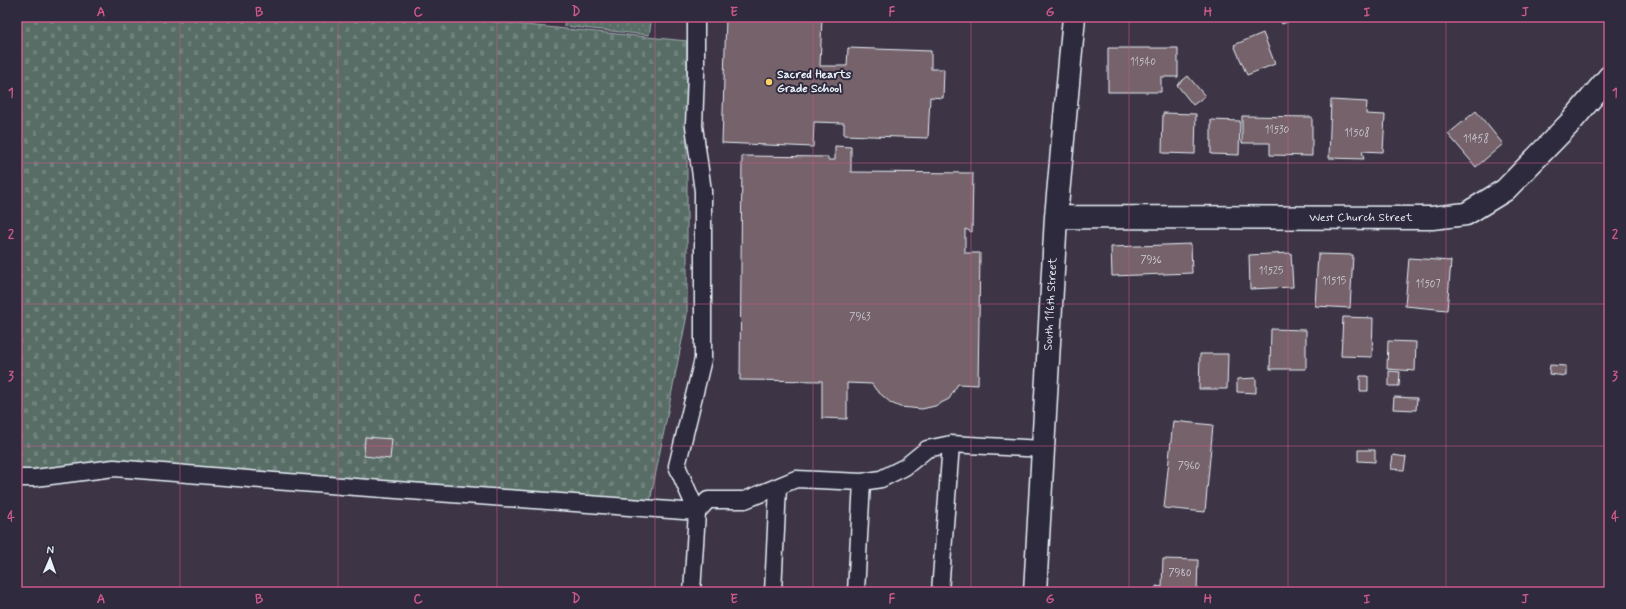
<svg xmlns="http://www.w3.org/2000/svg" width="1626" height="609" viewBox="0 0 1626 609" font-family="Mynerve,sans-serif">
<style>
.green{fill:url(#green-dots);stroke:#a0afaf}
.cemetery{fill:url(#cemetery-stones);stroke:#a0afaf}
.building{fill:#76626a;stroke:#e8f1f8}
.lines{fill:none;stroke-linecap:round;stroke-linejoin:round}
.service-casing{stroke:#e8f1f8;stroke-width:19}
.minor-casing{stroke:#e8f1f8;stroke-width:25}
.service{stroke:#2f2a3d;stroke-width:16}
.minor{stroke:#2f2a3d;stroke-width:22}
.grid{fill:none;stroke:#cd598a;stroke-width:1;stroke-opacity:0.55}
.poi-dot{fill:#ffd166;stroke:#2f2a3d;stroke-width:1.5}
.labels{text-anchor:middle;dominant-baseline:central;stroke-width:4;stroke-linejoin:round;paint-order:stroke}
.number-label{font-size:10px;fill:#cccdd4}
.poi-label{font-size:12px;font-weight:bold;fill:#e8f1f8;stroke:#2f2a3d;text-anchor:start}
.street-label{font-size:12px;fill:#e8f1f8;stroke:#2f2a3d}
.neatline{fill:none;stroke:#cd598a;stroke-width:1.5}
.grid-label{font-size:13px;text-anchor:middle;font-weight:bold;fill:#cd598a}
</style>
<defs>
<pattern id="green-dots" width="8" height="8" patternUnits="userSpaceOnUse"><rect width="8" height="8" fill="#586d66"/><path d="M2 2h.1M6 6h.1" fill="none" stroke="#70827d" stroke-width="1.8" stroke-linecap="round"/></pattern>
<pattern id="cemetery-stones" width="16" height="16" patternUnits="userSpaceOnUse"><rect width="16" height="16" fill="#586d66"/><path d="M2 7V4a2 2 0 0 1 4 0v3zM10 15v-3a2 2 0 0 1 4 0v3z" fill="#70827d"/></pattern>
</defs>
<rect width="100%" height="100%" fill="#3d3546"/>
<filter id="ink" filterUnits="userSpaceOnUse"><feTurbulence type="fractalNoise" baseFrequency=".025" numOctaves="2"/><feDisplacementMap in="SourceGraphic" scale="8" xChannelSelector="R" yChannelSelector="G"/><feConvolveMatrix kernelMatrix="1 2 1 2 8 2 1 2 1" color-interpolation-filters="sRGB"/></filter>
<g filter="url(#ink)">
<path class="green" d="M 565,17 L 652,17 L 649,35 L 564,26 Z"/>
<path class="cemetery" d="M 17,17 L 445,17 L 687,41 L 687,315 L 650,502 L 123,462 L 17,473 Z"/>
<path class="building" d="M 726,17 L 822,17 L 820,66 L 847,66 L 848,48 L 931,51 L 931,69 L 944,69 L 943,98 L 930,97 L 928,138 L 844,135 L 844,123 L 814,122 L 813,147 L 722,143 Z
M 1279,17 L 1300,17 L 1282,24 Z
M 1263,33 L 1275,64 L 1247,75 L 1234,45 Z
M 1108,48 L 1178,48 L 1178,77 L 1161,77 L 1161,92 L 1108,92 Z
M 1188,76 L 1205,96 L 1193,105 L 1177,85 Z
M 1331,100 L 1367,102 L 1366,114 L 1385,115 L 1383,152 L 1362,151 L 1364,159 L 1329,158 Z
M 1476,111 L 1503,144 L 1476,167 L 1448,134 Z
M 1163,113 L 1196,114 L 1195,154 L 1162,153 Z
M 1242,116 L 1312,117 L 1312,156 L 1270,155 L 1270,143 L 1242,143 Z
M 1211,120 L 1240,121 L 1239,155 L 1211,154 Z
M 835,146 L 851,147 L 851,172 L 973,173 L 972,232 L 965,229 L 965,253 L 980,253 L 978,385 L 958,384 L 949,399 L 935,406 L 922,409 L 900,407 L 891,403 L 876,390 L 872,384 L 847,383 L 847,419 L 822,418 L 822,381 L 740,380 L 742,156 L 828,157 L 828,160 L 835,160 Z
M 1191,244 L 1192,273 L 1112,276 L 1111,247 Z
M 1291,253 L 1293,287 L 1250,289 L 1249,255 Z
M 1318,254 L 1353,255 L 1350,308 L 1315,306 Z
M 1409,258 L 1451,261 L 1447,310 L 1405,306 Z
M 1343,317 L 1373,318 L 1372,357 L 1341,356 Z
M 1271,329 L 1306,330 L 1306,369 L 1270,369 Z
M 1388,341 L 1416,342 L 1415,371 L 1387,369 Z
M 1200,354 L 1228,354 L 1227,389 L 1199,389 Z
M 1550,365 L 1566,366 L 1566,376 L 1549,374 Z
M 1389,371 L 1400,372 L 1399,386 L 1389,386 Z
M 1360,376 L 1368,376 L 1368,391 L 1360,391 Z
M 1256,378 L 1256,393 L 1237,392 L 1237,379 Z
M 1394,397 L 1417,398 L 1416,410 L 1393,409 Z
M 1173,421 L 1213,425 L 1205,512 L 1164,508 Z
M 365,437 L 392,439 L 390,459 L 364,456 Z
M 1358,450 L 1375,450 L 1375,462 L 1358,461 Z
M 1393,455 L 1406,457 L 1404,470 L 1391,469 Z
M 1163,559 L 1198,560 L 1197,592 L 1156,592 L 1156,586 L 1162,587 Z"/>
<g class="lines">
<defs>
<path id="service" d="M 17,478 L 35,478 L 114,468 L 274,481 L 697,512 L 677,466 L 703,359 L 703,191 L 694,126 L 696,73 L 696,17
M 692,592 L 697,512 L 708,500 L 745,500 L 796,479 L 862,482 L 881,479 L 905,467 L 927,449 L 951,444 L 1043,449
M 773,592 L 778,487
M 856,592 L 862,482
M 940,592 L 951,444"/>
<path id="minor" d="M 1056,217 L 1432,218 L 1466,214 L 1505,190 L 1571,122 L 1609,77
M 1035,592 L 1056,217 L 1074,17"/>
</defs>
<use href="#service" class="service-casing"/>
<use href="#minor" class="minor-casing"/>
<use href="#service" class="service"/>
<use href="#minor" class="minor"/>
</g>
</g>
<path class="grid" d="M 180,17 L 180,592M 338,17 L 338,592M 497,17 L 497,592M 655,17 L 655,592M 813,17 L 813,592M 971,17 L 971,592M 1129,17 L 1129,592M 1288,17 L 1288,592M 1446,17 L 1446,592M 17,163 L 1609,163M 17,304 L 1609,304M 17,446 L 1609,446"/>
<circle class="poi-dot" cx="769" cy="82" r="4"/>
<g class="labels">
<g class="number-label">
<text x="1143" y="62">11540</text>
<text x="1277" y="130">11530</text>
<text x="1357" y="133">11508</text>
<text x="1476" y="139">11458</text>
<text x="1151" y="260">7936</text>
<text x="1271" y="271">11525</text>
<text x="1334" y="281">11515</text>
<text x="1428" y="284">11507</text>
<text x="860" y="317">7963</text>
<text x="1189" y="466">7960</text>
<text x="1180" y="573">7980</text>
</g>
<g class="poi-label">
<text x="777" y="75">Sacred Hearts<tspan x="777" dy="14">Grade School</tspan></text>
</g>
<g class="street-label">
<text x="1361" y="218">West Church Street</text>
<text transform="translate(1051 304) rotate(-87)">South 116th Street</text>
</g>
</g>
<rect width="1626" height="609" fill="none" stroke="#2f2a3d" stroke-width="44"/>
<g transform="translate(50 559) rotate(2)" stroke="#2f2a3d" stroke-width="3" paint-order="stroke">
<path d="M0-3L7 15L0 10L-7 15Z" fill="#e8f1f8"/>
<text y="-6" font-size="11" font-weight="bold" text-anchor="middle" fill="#e8f1f8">N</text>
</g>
<rect x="22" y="22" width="1582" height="565" class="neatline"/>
<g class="grid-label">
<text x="101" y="16">A</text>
<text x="259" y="16">B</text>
<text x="418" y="16">C</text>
<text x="576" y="16">D</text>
<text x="734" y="16">E</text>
<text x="892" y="16">F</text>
<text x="1050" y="16">G</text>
<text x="1208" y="16">H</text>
<text x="1367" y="16">I</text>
<text x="1525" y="16">J</text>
<text x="11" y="97">1</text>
<text x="1615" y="97">1</text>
<text x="11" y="238">2</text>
<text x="1615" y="238">2</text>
<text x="11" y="380">3</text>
<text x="1615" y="380">3</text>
<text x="11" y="521">4</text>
<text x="1615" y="521">4</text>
<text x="101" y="603">A</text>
<text x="259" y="603">B</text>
<text x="418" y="603">C</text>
<text x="576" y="603">D</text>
<text x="734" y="603">E</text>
<text x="892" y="603">F</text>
<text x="1050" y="603">G</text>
<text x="1208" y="603">H</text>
<text x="1367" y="603">I</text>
<text x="1525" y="603">J</text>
</g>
</svg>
